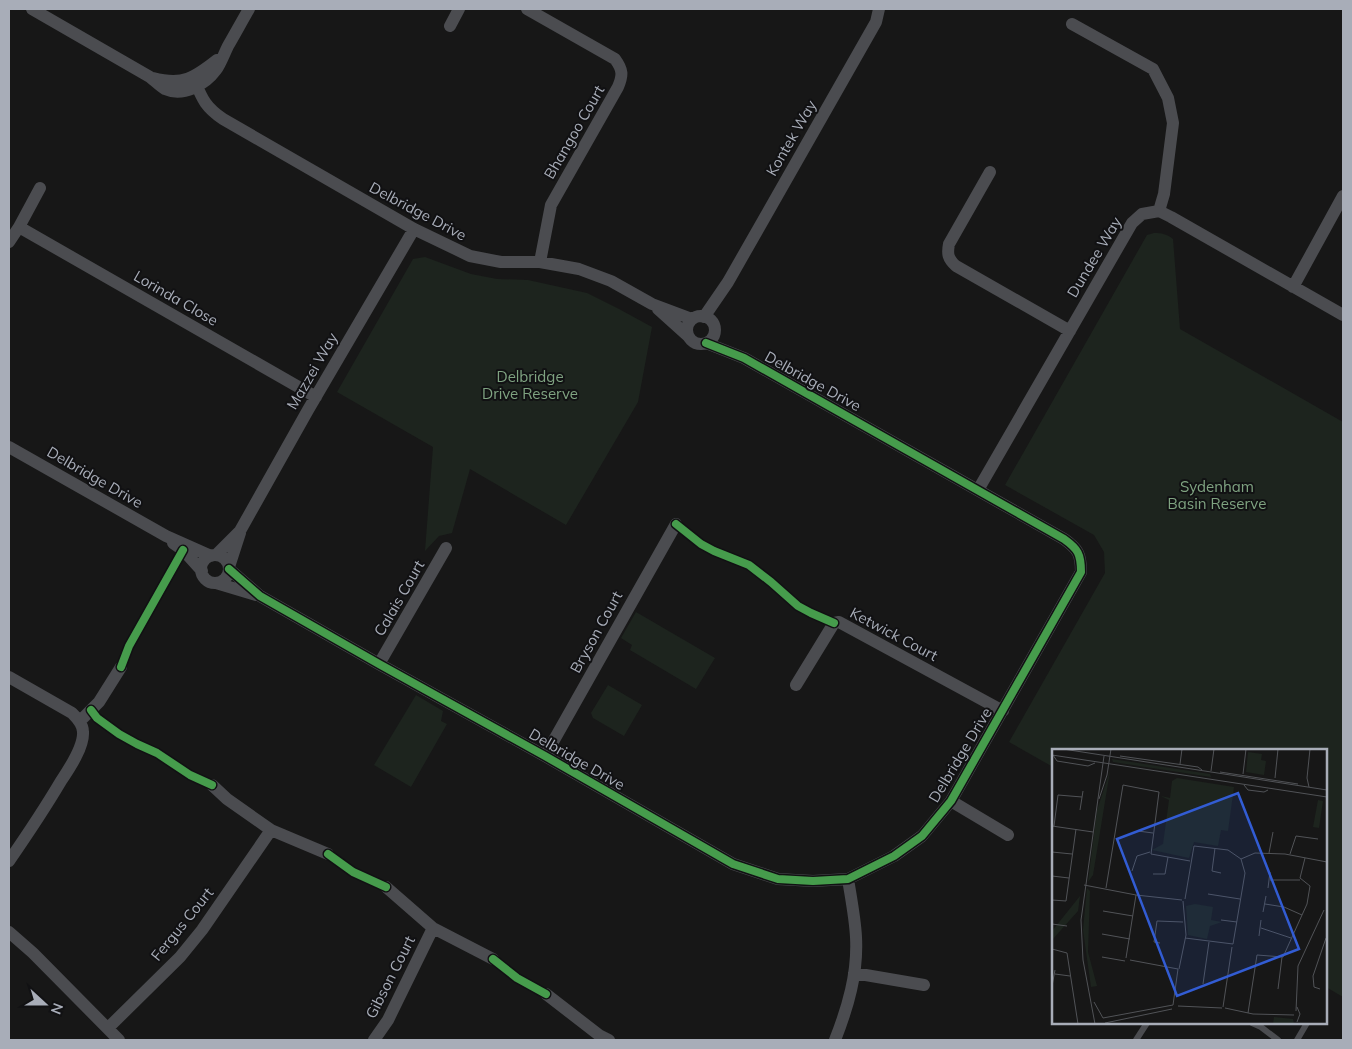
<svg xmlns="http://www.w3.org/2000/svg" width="1352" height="1049" viewBox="0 0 1352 1049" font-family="Mulish,sans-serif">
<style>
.green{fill:#1d241e}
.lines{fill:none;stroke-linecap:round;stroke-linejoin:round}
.service{stroke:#4b4c50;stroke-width:6}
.minor{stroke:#4b4c50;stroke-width:12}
.cycleway-casing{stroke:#111113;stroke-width:11}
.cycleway{stroke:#469c4c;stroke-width:8}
.labels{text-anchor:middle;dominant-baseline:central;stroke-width:4;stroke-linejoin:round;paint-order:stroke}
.street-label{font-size:15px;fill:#a8adb8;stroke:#111113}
.park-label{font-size:15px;fill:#7fa381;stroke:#111113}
.inset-road{fill:none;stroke:#515357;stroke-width:1}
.view{fill:#325cd3;fill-opacity:0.15;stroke:#325cd3;stroke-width:2.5}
.inset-edge{fill:none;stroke:#a8adb8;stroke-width:2.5}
</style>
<rect width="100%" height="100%" fill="#171717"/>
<path class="green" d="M 1154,233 C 1162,233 1167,234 1173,239 L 1180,329 L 1343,422 L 1343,997 L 1326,987 L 1326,750 L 1053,750 L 1053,767 L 1009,742 L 1105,573 L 1104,552 L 1094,535 L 1005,485 L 1147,235 Z
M 425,257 L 471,274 L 497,279 L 528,280 L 587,293 L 619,309 L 652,327 L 638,402 L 566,525 L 470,469 L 452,533 L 439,536 L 425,551 L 433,447 L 337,392 L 413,259 Z
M 636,612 L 715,658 L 696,689 L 630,650 L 632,645 L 621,638 Z
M 608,685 L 642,705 L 624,736 L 593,718 L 591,713 Z
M 416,695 L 443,711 L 441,721 L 447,724 L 411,787 L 374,765 Z"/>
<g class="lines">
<path class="service" d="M 1252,1023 L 1261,1027 L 1278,1040
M 1136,1040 L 1147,1023
M 1297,1040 L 1307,1023"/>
<path class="minor" d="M 32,9 L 150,77 C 155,81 160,86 165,89 C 183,97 205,85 216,70 C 221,63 224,54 228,46 C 235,34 242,21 249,9
M 527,9 L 615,59 C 623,70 623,75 618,87 L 551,205 L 540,262
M 1072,24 L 1153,69 L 1168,98 L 1173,123 L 1164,194 L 1159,211
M 450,26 L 459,9
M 193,77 C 202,98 204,106 223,119 L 414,229 L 470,256 L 501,262 L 540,262 L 579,269 L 611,281 L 652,304 L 692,319
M 153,78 C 183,86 194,78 217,60
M 990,172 L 949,244 C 947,254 948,259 956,266 L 1070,331
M 19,227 L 316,397
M 9,242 L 19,227 L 40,188
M 1293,287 L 1343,196
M 658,309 L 688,336
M687 330a14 14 0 1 1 28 0a14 14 0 1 1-28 0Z
M 704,317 L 728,282 L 876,22 L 879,9
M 9,447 L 166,536 L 211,556
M 978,490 L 1132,223 L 1142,214 L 1159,211 L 1171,217 L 1343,315
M 173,543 L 183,550 L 202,571
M 216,555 L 240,531 L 308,410 L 414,229
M201 569a14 14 0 1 1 28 0a14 14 0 1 1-28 0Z
M 229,567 L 240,533
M 229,569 L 260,596 L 379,664 L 545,756 L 733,864 L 778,879 L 813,881 L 848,879 L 894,856 L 922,836 L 951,801 L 1081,572 C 1081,554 1078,549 1064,539 L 744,358 L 706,343
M 216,583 L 256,595
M 379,664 L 446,548
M 9,677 L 72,713 C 77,718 83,724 83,732 C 84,747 69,769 61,781 C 45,808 27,835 9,861
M 796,685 L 834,623 L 839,622 L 1003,711
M 80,721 L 99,702 L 121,667
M 545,756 L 676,524
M 212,785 L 227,799 L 271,830 L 328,854
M 951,801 L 1008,835
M 386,887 L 433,928 L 493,959
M 9,932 L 33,953 L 119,1040
M 854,973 L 924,985
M 546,994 L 599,1035 L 609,1040
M 108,1028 L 180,957 L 202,930 L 271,830
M 374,1040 L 388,1020 L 433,928
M 835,1040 C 848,1007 858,973 856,937 C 855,918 851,898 848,879"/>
<defs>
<path id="cycleway" d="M 676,524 L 701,544 L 714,551 L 749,565 L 771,582 L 798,606 L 811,613 L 834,623
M 229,569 L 260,596 L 379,664 L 545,756 L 733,864 L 778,879 L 813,881 L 848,879 L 894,856 L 922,836 L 951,801 L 1081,572 C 1081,554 1078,549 1064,539 L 744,358 L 706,343
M 121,667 L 129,646 L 183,550
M 91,710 L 97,718 L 119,734 L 137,744 L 157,753 L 190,775 L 212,785
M 328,854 L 353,872 L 386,887
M 493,959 L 517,978 L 546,994"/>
</defs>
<use href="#cycleway" class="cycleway-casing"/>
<use href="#cycleway" class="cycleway"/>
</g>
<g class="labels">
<g class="street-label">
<text transform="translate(574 132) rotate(-60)">Bhangoo Court</text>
<text transform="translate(791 138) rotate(-60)">Kontek Way</text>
<text transform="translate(418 211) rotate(28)">Delbridge Drive</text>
<text transform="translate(1094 257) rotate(-59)">Dundee Way</text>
<text transform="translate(176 298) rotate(30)">Lorinda Close</text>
<text transform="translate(312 371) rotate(-60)">Mazzei Way</text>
<text transform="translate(813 381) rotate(29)">Delbridge Drive</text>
<text transform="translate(95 477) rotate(30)">Delbridge Drive</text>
<text transform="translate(399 598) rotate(-60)">Calais Court</text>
<text transform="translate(596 632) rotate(-61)">Bryson Court</text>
<text transform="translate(894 634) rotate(28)">Ketwick Court</text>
<text transform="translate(960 755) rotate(-59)">Delbridge Drive</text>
<text transform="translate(577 759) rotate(30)">Delbridge Drive</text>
<text transform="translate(182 924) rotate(-51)">Fergus Court</text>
<text transform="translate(390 977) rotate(-63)">Gibson Court</text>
</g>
<g class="park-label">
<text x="530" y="376">Delbridge<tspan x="530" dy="17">Drive Reserve</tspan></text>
<text x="1217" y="486">Sydenham<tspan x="1217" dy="17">Basin Reserve</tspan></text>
</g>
</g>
<g transform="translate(1052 749)">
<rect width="275" height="275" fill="#171717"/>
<path d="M 196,3 L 210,5 L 209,11 L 214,12 L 212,26 L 194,23 ZM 60,10 L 158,25 L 159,28 L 61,13 ZM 58,22 L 41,126 L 36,133 L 45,61 ZM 125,29 L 182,38 L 176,82 L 169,81 L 166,97 L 142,93 L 137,109 L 100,101 L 111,95 L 117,51 L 109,47 L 118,49 L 120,32 ZM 266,51 L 271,52 L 267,79 L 261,78 ZM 35,139 L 38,142 L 36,203 L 45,237 L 39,238 L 31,181 ZM 28,147 L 26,162 L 0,191 L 0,182 ZM 143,155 L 161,158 L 159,171 L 170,173 L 158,177 L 155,190 L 136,186 L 134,157 ZM 222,268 L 241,270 L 242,275 L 221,275 Z" fill="#1d241e"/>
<path class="inset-road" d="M 11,0 L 275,41M 0,6 L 275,48M 1,6 L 5,12 L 36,17 L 43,14M 68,7 L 146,18 L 150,21M 128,15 L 130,0M 159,22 L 162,0M 168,23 L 246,35M 191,25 L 194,0M 223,29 L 226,0M 192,36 L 196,41 L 212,43 L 216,41M 257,38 L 255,29 L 258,0M 47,50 L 55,26 L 59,0M 28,61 L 31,42M 0,77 L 41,83M 2,77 L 6,46 L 30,48M 86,82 L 101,84M 163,99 L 160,122 L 169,124M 0,103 L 20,105M 217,104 L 221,83M 238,105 L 244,87 L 266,90M 189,110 L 203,104 L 233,105 L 275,113M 80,122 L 85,107 L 98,103M 101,125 L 113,125 L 116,108M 0,127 L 17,129M 218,131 L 248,131M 32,136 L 84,146 L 74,209M 54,139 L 71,36 L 107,43 L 99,105 L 138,112M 216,139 L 218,123M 156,145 L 188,150M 84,146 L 130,151M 133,150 L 142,97 L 176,101 L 189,110 L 193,124 L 181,195M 0,151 L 14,152 L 24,80M 213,155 L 232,158 L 250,166M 51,162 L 81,167M 211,163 L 214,147M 169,171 L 185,173M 0,175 L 15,177M 209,179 L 239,189M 50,185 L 78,190M 207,187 L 209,171M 133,189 L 181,195M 108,194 L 102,193 L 105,172 L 131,173M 0,200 L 15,204 L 26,275M 50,208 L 73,212M 78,211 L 126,220 L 121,256M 127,220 L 134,186 L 131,152M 3,225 L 18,227M 151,235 L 157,193M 0,237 L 3,221M 226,240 L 230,208M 268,240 L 262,238 L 261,227 L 274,189M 42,253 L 51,269M 126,257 L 170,259M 171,258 L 180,198M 173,259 L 201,265 L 242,266M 244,262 L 246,217 L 272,161M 196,264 L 205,206 L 231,208 L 255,155 L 258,137 L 248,129 L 253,109M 51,269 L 121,256M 245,273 L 248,265 L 245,258M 53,274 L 120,260M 43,275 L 31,211 L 29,171 L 52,7"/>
<path class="view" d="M 186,44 L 247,200 L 125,247 L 65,90 Z"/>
<rect width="275" height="275" class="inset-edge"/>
</g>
<rect width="1352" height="1049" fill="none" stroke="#a8adb8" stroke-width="20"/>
<g transform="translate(45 1004) rotate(111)" stroke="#111113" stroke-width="4" paint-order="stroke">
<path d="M0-4L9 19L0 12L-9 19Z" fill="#a8adb8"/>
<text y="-8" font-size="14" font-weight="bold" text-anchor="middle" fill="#a8adb8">N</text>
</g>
</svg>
